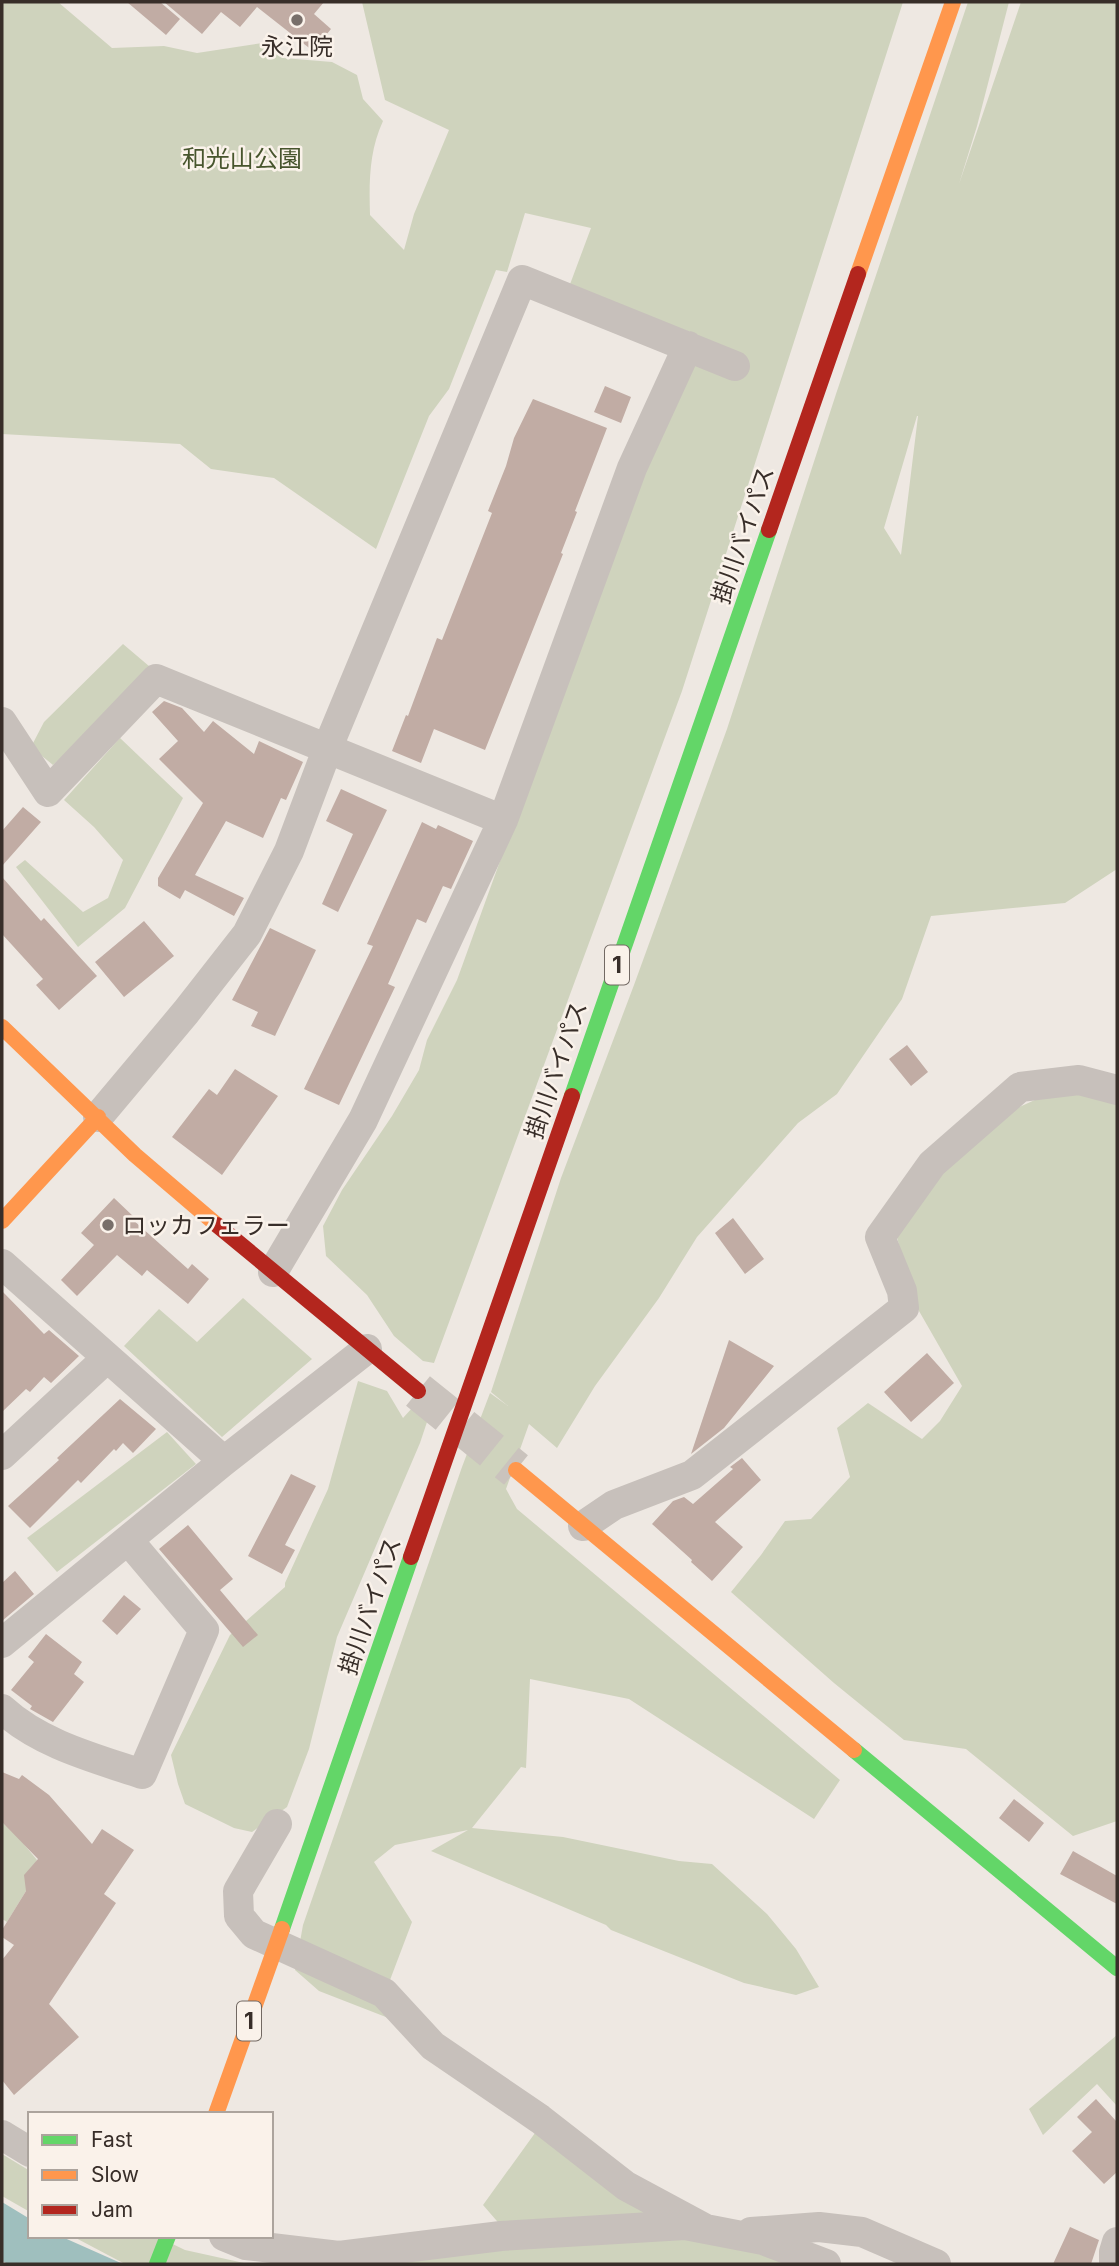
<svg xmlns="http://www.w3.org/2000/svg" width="1119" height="2266" viewBox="0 0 1119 2266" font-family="Inter,'Noto Sans JP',sans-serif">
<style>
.green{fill:#cfd3bd;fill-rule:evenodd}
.water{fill:#9fbfbe}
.building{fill:#c1aca4}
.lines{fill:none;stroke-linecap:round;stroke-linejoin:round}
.secondary-tunnel{stroke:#cac3bd;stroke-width:38;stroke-dasharray:38 19;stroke-linecap:butt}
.street{stroke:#c7c0bb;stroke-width:30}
.fast{stroke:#63d668;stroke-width:16}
.slow{stroke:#ff974d;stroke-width:16}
.jam{stroke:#b3261e;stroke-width:16}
.slow-bridge{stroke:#ff974d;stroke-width:16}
.poi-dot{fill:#786f6a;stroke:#faf2ea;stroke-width:2.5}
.labels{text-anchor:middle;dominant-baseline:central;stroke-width:5;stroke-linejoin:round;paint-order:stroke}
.shield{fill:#faf2ea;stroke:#726963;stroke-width:2}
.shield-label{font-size:23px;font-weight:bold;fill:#382e29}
.poi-label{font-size:24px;fill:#382e29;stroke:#faf2ea}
.park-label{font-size:24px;fill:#47552d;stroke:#faf2ea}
.street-label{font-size:24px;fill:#382e29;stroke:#faf2ea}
</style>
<rect width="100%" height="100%" fill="#eee8e2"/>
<path class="green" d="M 2,2 L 58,2 L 112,48 L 164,46 L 197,53 L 269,42 L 283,58 L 332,62 L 357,75 L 363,99 L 383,121 C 369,151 369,183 370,215 L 404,250 L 414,214 L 449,130 L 385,100 L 362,2 L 903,2 L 682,691 L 434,1363 L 423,1361 L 394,1336 L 367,1295 L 326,1256 L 323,1226 L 342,1190 L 392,1116 L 419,1070 L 427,1040 L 457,980 L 679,366 L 698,335 L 569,287 L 591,228 L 525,213 L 507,272 L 496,270 L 449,389 L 429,416 L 376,549 L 274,478 L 211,469 L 180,444 L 2,434 Z
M 968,2 L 1009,2 L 977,126 L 959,184 L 1021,2 L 1117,2 L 1117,869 L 1065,903 L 931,916 L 902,999 L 837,1094 L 798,1123 L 697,1237 L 659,1298 L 595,1386 L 557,1448 L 529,1424 L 506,1489 L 517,1509 L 840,1780 L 814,1819 L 629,1699 L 530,1679 L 526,1768 L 521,1767 L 472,1828 L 563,1837 L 679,1861 L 712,1864 L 767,1914 L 796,1949 L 819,1987 L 796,1995 L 744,1983 L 611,1930 L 606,1925 L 431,1851 L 468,1830 L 395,1845 L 374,1862 L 412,1922 L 390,1980 L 391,2019 L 319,1991 L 295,1970 L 303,1925 L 462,1467 L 490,1393 L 508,1406 L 491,1392 L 561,1178 L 634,985 L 727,729 L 836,394 ZM 917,416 L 918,416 L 901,555 L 884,528 Z
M 123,644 L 156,672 L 53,765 L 31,747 L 44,722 Z
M 120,738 L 183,798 L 125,908 L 78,947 L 16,867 L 25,860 L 83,912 L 108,898 L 123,860 L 94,827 L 64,800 Z
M 1079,1080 L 1117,1090 L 1117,1821 L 1073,1836 L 966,1749 L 904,1740 L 834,1683 L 731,1592 L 761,1555 L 785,1521 L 811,1519 L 850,1477 L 837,1428 L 868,1403 L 922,1439 L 940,1421 L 962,1386 L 915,1304 L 892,1219 L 975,1127 Z
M 243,1298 L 312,1359 L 222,1437 L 124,1346 L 159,1309 L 197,1342 Z
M 358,1381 L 387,1391 L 403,1418 L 422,1397 L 432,1407 L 420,1443 L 337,1637 L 309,1749 L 287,1807 L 252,1832 L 234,1828 L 185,1804 L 178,1784 L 171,1755 L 230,1635 L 285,1587 L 285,1583 L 328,1489 Z
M 167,1432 L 196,1464 L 57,1572 L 27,1538 Z
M 2,1822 L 18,1837 L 37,1860 L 26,1891 L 7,1922 L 2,1919 Z
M 1117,2035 L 1117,2106 L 1097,2084 L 1043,2135 L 1029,2109 Z
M 535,2133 L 669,2217 L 503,2228 L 483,2205 Z
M 2,2154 L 30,2171 L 30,2212 L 2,2196 Z
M 685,2225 L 822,2264 L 383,2264 Z
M 72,2236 L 156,2236 L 185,2250 L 244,2263 L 284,2264 L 125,2264 Z"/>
<path class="water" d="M 2,2202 L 30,2219 L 30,2236 L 60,2236 L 123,2264 L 8,2264 L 2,2261 Z"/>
<path class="building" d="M 127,2 L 160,2 L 180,19 L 166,35 Z
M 164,2 L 324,2 L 314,14 L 331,29 L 313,51 L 257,7 L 240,27 L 221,12 L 202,34 Z
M 605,386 L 631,397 L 621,423 L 594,412 Z
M 533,399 L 607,428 L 575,511 L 577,512 L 561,553 L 563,554 L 485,750 L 434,729 L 421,763 L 392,751 L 406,715 L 408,716 L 437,638 L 442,640 L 492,513 L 488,511 L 506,466 L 514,438 Z
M 164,701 L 182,708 L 204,732 L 213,721 L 254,754 L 259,741 L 303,762 L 286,800 L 281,798 L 263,838 L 226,821 L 195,875 L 244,898 L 234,916 L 185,890 L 180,899 L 158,886 L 158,878 L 203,803 L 159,759 L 178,741 L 152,712 Z
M 341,789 L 387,810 L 338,912 L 322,904 L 353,834 L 326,821 Z
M 23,807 L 41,822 L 2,866 L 2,831 Z
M 422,822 L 436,829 L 438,825 L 473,841 L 451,889 L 443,886 L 426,923 L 417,919 L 388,984 L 395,987 L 339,1105 L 304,1089 L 373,946 L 367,944 Z
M 2,877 L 41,921 L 44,918 L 97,976 L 59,1010 L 36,985 L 43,979 L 2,934 Z
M 144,921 L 174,956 L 124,997 L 95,962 Z
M 270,928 L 316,950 L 275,1036 L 251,1026 L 258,1012 L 232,1000 Z
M 907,1045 L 928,1072 L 911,1086 L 889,1059 Z
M 235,1069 L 278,1096 L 222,1175 L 172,1137 L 209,1089 L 217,1095 Z
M 114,1198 L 134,1217 L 132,1219 L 188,1269 L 192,1264 L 209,1279 L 188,1304 L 147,1270 L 142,1276 L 117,1255 L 77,1296 L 61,1280 L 94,1245 L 81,1233 Z
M 733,1218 L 764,1259 L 745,1274 L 715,1233 Z
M 2,1291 L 44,1334 L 49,1330 L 79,1356 L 51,1383 L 44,1377 L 30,1392 L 26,1389 L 2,1412 Z
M 729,1340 L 774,1366 L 724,1428 L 691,1454 Z
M 927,1353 L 954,1383 L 911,1422 L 884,1392 Z
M 120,1399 L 156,1429 L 133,1453 L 123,1443 L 116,1451 L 114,1449 L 81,1483 L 78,1480 L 30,1528 L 8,1506 L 59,1460 L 57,1458 Z
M 742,1458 L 761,1480 L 715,1522 L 743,1547 L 712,1581 L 691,1562 L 692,1560 L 652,1524 L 673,1501 L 684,1497 L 693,1504 L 733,1469 L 730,1467 Z
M 291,1474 L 316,1486 L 285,1545 L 295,1550 L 282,1574 L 248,1556 Z
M 188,1525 L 233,1579 L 220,1590 L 258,1635 L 243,1647 L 159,1549 Z
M 15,1571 L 34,1594 L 2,1621 L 2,1583 Z
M 124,1595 L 141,1609 L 117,1635 L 102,1621 Z
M 46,1634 L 82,1662 L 74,1674 L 84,1682 L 53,1722 L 30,1709 L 32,1706 L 11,1690 L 34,1662 L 28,1657 Z
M 2,1772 L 19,1779 L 22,1775 L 49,1795 L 92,1844 L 102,1829 L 134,1850 L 104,1894 L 116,1903 L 49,2004 L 79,2037 L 14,2095 L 2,2080 L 2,1960 L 14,1945 L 2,1937 L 2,1930 L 26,1891 L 24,1875 L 38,1859 L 2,1822 Z
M 1014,1799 L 1044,1823 L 1029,1842 L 999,1818 Z
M 1073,1851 L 1117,1876 L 1117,1904 L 1060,1874 Z
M 1096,2099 L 1117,2122 L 1117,2172 L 1104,2184 L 1072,2151 L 1092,2132 L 1077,2117 Z
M 1070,2227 L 1099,2240 L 1091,2264 L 1053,2264 Z"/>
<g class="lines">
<path class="secondary-tunnel" d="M 418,1391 L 516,1470"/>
<path class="street" d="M 2,722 L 48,792 L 156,679 L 503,820
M 98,1117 L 186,1012 L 247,934 L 289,851 L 330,742 L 522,280 L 735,366
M 2,1264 L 224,1461
M 273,1272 L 363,1120 L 503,820 L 632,468 L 688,346
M 2,1455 L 107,1358
M 583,1526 L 614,1505 L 692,1475 L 904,1308 L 902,1291 L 880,1237 L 932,1164 L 1020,1087 L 1079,1080 L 1117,1090
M 2,1643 L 224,1461 L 367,1349
M 2,1709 C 40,1744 94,1758 142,1774 L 204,1630 L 128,1540
M 277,1824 L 238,1891 L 239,1916 L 254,1934 L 384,1993 L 433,2046 L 540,2119 L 626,2186 L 704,2228
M 2,2135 L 30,2152
M 751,2232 L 819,2227 L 862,2232 L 936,2264
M 224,2236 L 246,2245 L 339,2256 L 501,2236 L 685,2225 L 763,2240 L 826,2264
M 1114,2264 L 1114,2252 L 1117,2242"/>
<path class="fast" d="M 572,1096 L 769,530
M 854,1750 L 1117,1968
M 282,1929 L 411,1557
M 157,2264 L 168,2236"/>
<path class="slow" d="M 858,274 L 953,2
M 2,1027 L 135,1155 L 217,1225
M 2,1221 L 98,1117
M 516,1470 L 854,1750"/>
<path class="jam" d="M 769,530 L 858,274
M 217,1225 L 418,1391
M 411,1557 L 572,1096"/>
<path class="slow-bridge" d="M 216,2114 L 282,1929"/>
</g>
<g class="poi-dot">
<circle cx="297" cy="20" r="7"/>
<circle cx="108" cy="1225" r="7"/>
</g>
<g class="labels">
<g class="shield">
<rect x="605" y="945.5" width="24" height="39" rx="5"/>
<rect x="237" y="2001.5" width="24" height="39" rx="5"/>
</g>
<g class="shield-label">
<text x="617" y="965">1</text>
<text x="249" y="2021">1</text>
</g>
<g class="poi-label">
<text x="297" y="46">永江院</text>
<text x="122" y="1225" text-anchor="start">ロッカフェラー</text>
</g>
<g class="park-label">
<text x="242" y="158">和光山公園</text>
</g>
<g class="street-label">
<text transform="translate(743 535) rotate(-71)">掛川バイパス</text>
<text transform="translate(556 1070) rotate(-71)">掛川バイパス</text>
<text transform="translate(370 1606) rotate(-71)">掛川バイパス</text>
</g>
</g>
<rect width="1119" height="2266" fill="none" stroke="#382e29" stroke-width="7"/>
<rect x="28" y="2112" width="245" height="126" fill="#faf2ea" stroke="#aca49d" stroke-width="2"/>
<rect x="42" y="2135" width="35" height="10" fill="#63d668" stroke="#aca49d" stroke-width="2"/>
<text x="91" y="2147" font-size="21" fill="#382e29">Fast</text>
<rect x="42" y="2170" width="35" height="10" fill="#ff974d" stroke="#aca49d" stroke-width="2"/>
<text x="91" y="2182" font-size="21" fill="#382e29">Slow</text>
<rect x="42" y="2205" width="35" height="10" fill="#b3261e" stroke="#aca49d" stroke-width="2"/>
<text x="91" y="2217" font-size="21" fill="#382e29">Jam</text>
</svg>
